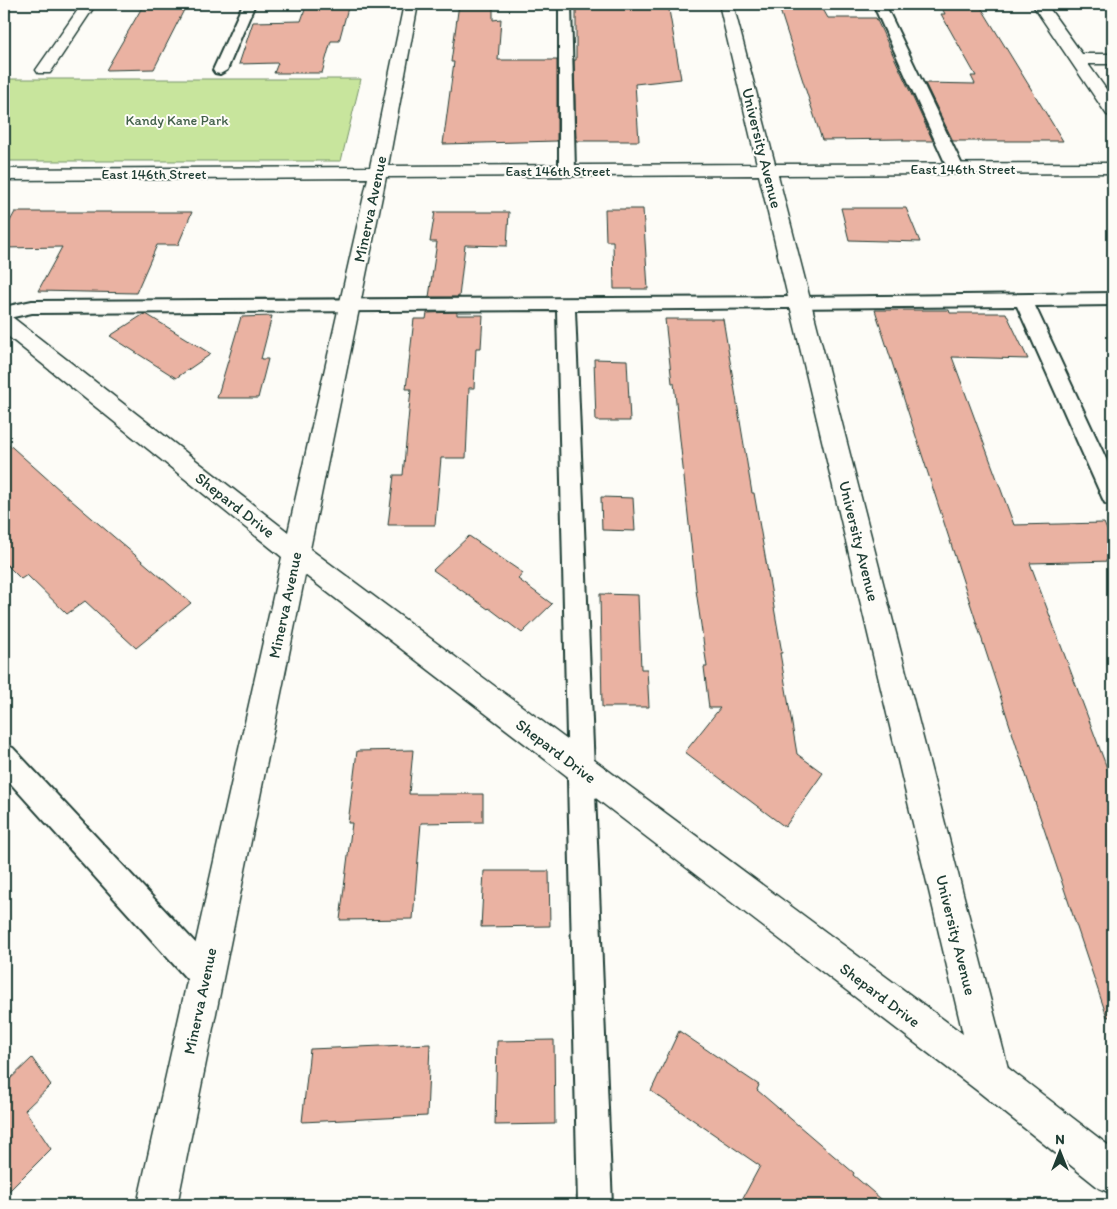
<svg xmlns="http://www.w3.org/2000/svg" width="1117" height="1209" viewBox="0 0 1117 1209" font-family="Itim,sans-serif">
<style>
.green{fill:#c8e59d;stroke:#749168}
.building{fill:#eab2a2;stroke:#1f3d34}
.lines{fill:none;stroke-linecap:round;stroke-linejoin:round}
.service-casing{stroke:#1f3d34;stroke-width:4}
.minor-casing{stroke:#1f3d34;stroke-width:3}
.service{fill:#fdfcf7;fill-rule:evenodd}
.minor{fill:#fdfcf7;fill-rule:evenodd}
.labels{text-anchor:middle;dominant-baseline:central;stroke-width:4;stroke-linejoin:round;paint-order:stroke}
.far-park-label{font-size:14px;fill:#415f49;stroke:#fdfcf7}
.far-street-label{font-size:14px;fill:#1f3d34;stroke:#fdfcf7}
.street-label{font-size:16px;fill:#1f3d34;stroke:#fdfcf7}
</style>
<rect width="100%" height="100%" fill="#fdfcf7"/>
<filter id="ink" filterUnits="userSpaceOnUse"><feTurbulence type="fractalNoise" baseFrequency=".02" numOctaves="2"/><feDisplacementMap in="SourceGraphic" scale="10" xChannelSelector="R" yChannelSelector="G"/><feConvolveMatrix kernelMatrix="1 2 1 2 8 2 1 2 1" color-interpolation-filters="sRGB"/></filter>
<g filter="url(#ink)">
<path class="green" d="M 4,79 L 361,79 L 341,161 L 4,161 Z"/>
<path class="building" d="M 144,4 L 187,4 L 154,69 L 106,70 Z
M 307,4 L 349,4 L 339,41 L 331,41 L 322,73 L 274,73 L 278,63 L 239,64 L 253,22 L 301,21 Z
M 459,4 L 493,4 L 493,20 L 501,19 L 498,60 L 557,60 L 557,141 L 443,144 L 454,62 L 451,62 Z
M 576,4 L 668,4 L 681,79 L 635,84 L 639,141 L 576,141 L 574,60 L 576,60 Z
M 778,4 L 820,4 L 828,18 L 876,18 L 933,141 L 903,141 L 903,139 L 822,140 Z
M 940,4 L 979,4 L 1063,141 L 953,141 L 925,83 L 975,84 L 971,76 L 976,76 L 941,14 L 945,14 Z
M 841,208 L 906,208 L 920,242 L 849,240 Z
M 605,209 L 643,209 L 648,289 L 614,289 L 613,241 L 606,241 Z
M 15,212 L 192,212 L 178,245 L 157,245 L 136,293 L 38,291 L 62,247 L 4,248 L 4,232 Z
M 435,212 L 509,212 L 507,246 L 465,245 L 459,297 L 429,297 L 437,242 L 430,242 Z
M 875,310 L 949,310 L 950,313 L 1006,313 L 1028,359 L 952,357 L 1014,525 L 1104,523 L 1113,543 L 1113,561 L 1030,563 L 1113,784 L 1113,1016 L 1107,1017 L 1023,766 Z
M 457,312 L 457,315 L 483,315 L 481,348 L 476,348 L 474,388 L 469,388 L 466,458 L 441,458 L 435,525 L 388,525 L 394,475 L 403,475 L 411,389 L 406,389 L 414,319 L 426,319 L 427,313 Z
M 144,314 L 146,314 L 211,354 L 176,378 L 110,336 Z
M 272,316 L 261,359 L 268,359 L 258,398 L 217,398 L 241,317 Z
M 665,319 L 723,319 L 752,493 L 754,493 L 782,653 L 780,653 L 797,754 L 823,773 L 785,827 L 685,752 L 720,708 L 709,708 L 704,667 L 707,667 L 696,590 L 674,383 L 672,383 Z
M 594,359 L 627,360 L 630,421 L 596,421 Z
M 4,440 L 71,500 L 191,603 L 136,648 L 85,601 L 67,614 L 27,575 L 21,579 L 4,562 Z
M 601,497 L 633,498 L 635,531 L 602,530 Z
M 469,536 L 523,573 L 518,579 L 552,604 L 522,633 L 489,608 L 488,609 L 433,570 Z
M 600,594 L 638,595 L 641,669 L 647,669 L 649,707 L 602,707 Z
M 413,750 L 409,794 L 483,794 L 483,822 L 421,823 L 413,919 L 340,920 L 352,823 L 348,823 L 357,751 Z
M 484,871 L 549,871 L 550,926 L 481,927 Z
M 679,1031 L 759,1085 L 757,1090 L 854,1173 L 853,1175 L 888,1205 L 739,1205 L 760,1166 L 651,1091 Z
M 554,1040 L 555,1124 L 495,1125 L 497,1041 Z
M 430,1044 L 427,1116 L 302,1122 L 310,1049 Z
M 32,1058 L 51,1085 L 25,1110 L 51,1149 L 4,1196 L 4,1077 L 7,1082 Z"/>
<g class="lines">
<defs>
<path id="service" d="M 243,4 L 255,4 L 227,70 L 220,74 L 215,73 L 213,70 Z
M 559,4 L 571,4 L 575,171 L 573,174 L 561,174 L 559,171 Z
M 873,4 L 885,4 L 964,169 L 962,172 L 950,172 L 948,169 Z
M 1113,293 L 1113,305 L 1035,306 L 1113,474 L 1113,506 L 1105,503 L 1102,497 L 1017,306 L 575,310 L 612,1205 L 578,1205 L 557,310 L 32,313 L 4,319 L 4,307 L 32,301 L 800,297 Z
M 4,744 L 13,748 L 217,966 L 221,977 L 217,988 L 206,992 L 195,988 L 4,776 Z"/>
<path id="minor" d="M 82,4 L 96,4 L 50,73 L 38,73 L 36,70 Z
M 404,4 L 418,4 L 388,166 L 757,164 L 719,4 L 733,4 L 775,164 L 1113,163 L 1113,173 L 778,175 L 1008,1068 L 1113,1149 L 1113,1194 L 1099,1188 L 979,1092 L 305,575 L 177,1205 L 137,1205 L 282,557 L 4,333 L 4,315 L 12,317 L 288,532 L 368,178 L 4,180 L 4,169 L 370,167 ZM 759,175 L 963,1034 L 310,549 L 386,177 Z
M 1032,4 L 1046,4 L 1082,54 L 1113,54 L 1113,64 L 1088,64 L 1113,99 L 1113,116 L 1107,115 Z"/>
</defs>
<use href="#service" class="service-casing"/>
<use href="#minor" class="minor-casing"/>
<use href="#service" class="service"/>
<use href="#minor" class="minor"/>
</g>
</g>
<g class="labels">
<g class="far-park-label">
<text x="177" y="120">Kandy Kane Park</text>
</g>
<g class="far-street-label">
<text x="963" y="169">East 146th Street</text>
<text x="558" y="171">East 146th Street</text>
<text x="154" y="174">East 146th Street</text>
</g>
<g class="street-label">
<text transform="translate(762 148) rotate(76)">University Avenue</text>
<text transform="translate(370 209) rotate(-78)">Minerva Avenue</text>
<text transform="translate(235 505) rotate(38)">Shepard Drive</text>
<text transform="translate(859 541) rotate(76)">University Avenue</text>
<text transform="translate(285 605) rotate(-78)">Minerva Avenue</text>
<text transform="translate(556 751) rotate(37)">Shepard Drive</text>
<text transform="translate(956 935) rotate(76)">University Avenue</text>
<text transform="translate(880 995) rotate(37)">Shepard Drive</text>
<text transform="translate(200 1001) rotate(-78)">Minerva Avenue</text>
</g>
</g>
<rect width="1117" height="1209" fill="none" stroke="#fdfcf7" stroke-width="20"/>
<rect x="10" y="10" width="1097" height="1189" fill="none" stroke="#1f3d34" stroke-width="2" filter="url(#ink)"/>
<g transform="translate(1060 1152)" stroke="#fdfcf7" stroke-width="4" paint-order="stroke">
<path d="M0-4L9 19L0 12L-9 19Z" fill="#1f3d34"/>
<text y="-8" font-size="14" font-weight="bold" text-anchor="middle" fill="#1f3d34">N</text>
</g>
</svg>
